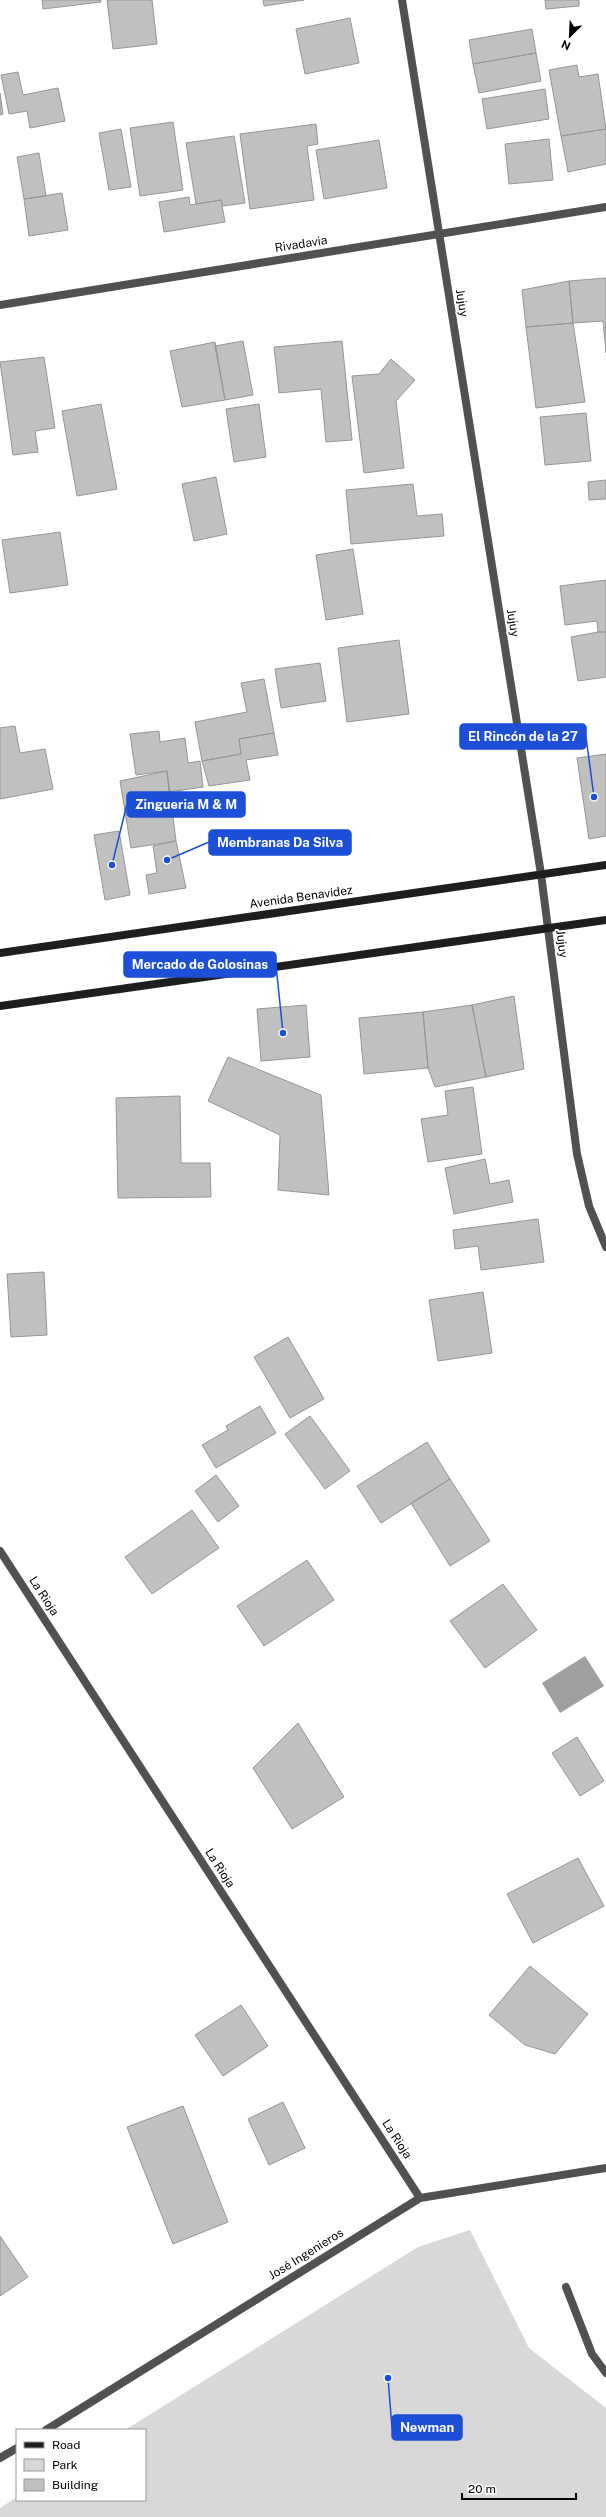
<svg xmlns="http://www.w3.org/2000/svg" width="606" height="2517" viewBox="0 0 606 2517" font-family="'Public Sans',sans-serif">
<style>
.green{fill:#d8d8d8}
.water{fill:#9f9f9f}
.building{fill:#c0c0c0;stroke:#959595}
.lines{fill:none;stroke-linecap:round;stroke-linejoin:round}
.minor{stroke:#515151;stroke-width:8}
.secondary{stroke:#1e1e1e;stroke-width:8}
.labels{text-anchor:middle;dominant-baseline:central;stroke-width:4;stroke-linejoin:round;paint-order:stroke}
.street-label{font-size:12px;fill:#000;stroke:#fff}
.leader{fill:none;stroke:#1d4ed8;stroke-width:1.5}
.callout-dot{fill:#1d4ed8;stroke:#fff;stroke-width:1.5}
.callout{fill:#1d4ed8;stroke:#1d4ed8;stroke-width:1.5}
.callout-label{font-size:13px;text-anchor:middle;font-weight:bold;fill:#fff}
</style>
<rect width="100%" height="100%" fill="#fff"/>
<path class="green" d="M 470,2230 L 529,2348 L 606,2408 L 606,2517 L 0,2517 L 0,2508 L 17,2497 L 17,2500 L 145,2500 L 145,2430 L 125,2430 L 418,2247 Z"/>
<path class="water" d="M 585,1656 L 604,1686 L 560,1713 L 542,1683 Z"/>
<path class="building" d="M 42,0 L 101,0 L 101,2 L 43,9 Z
M 107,0 L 152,0 L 157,44 L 113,49 Z
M 263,0 L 304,0 L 264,6 Z
M 545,0 L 579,0 L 579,6 L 546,9 Z
M 350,18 L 359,63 L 305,74 L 296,29 Z
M 532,29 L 536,53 L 473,64 L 469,40 Z
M 536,53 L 541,81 L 479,93 L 473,64 Z
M 577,65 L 579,77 L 598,74 L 606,129 L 561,136 L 549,70 Z
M 18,72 L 23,95 L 58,88 L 65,121 L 30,128 L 27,111 L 9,114 L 1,75 Z
M 545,89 L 549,119 L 487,129 L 482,99 Z
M 0,93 L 3,114 L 0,115 Z
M 173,122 L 183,190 L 140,196 L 130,128 Z
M 316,124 L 318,144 L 307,146 L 314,200 L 250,209 L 240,134 Z
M 121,129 L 131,187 L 109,190 L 99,133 Z
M 606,129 L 606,164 L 568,172 L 561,136 Z
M 234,136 L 245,203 L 223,206 L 221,200 L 196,204 L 186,143 Z
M 549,139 L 553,180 L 509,184 L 505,144 Z
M 379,140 L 387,188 L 324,199 L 316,150 Z
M 39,153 L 46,196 L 24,199 L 17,157 Z
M 62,193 L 68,230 L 29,236 L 24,199 Z
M 189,197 L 190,205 L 221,200 L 225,222 L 164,232 L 159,202 Z
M 606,278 L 606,353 L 603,321 L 573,323 L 569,281 Z
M 569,281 L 573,323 L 526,327 L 522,290 Z
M 573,323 L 585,402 L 536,408 L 526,327 Z
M 243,341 L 253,395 L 225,400 L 215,346 Z
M 342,341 L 352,440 L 326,442 L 321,389 L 279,393 L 274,347 Z
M 215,342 L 225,400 L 182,407 L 170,351 Z
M 44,357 L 55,428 L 35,431 L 38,452 L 13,455 L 0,362 Z
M 391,359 L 415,380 L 396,401 L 404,468 L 364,473 L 352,376 L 379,374 Z
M 101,404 L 117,489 L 77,496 L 62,411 Z
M 259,404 L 266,457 L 234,462 L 226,409 Z
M 586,413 L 591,461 L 545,465 L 540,417 Z
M 216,477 L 227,534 L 194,541 L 182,484 Z
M 606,480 L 606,499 L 589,500 L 588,482 Z
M 413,484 L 417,516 L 442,514 L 444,536 L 351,544 L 346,490 Z
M 60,532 L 68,585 L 10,593 L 2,540 Z
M 353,549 L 363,614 L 326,620 L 316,555 Z
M 606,580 L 606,632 L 598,632 L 597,621 L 565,625 L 560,586 Z
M 598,632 L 606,632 L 606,677 L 578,681 L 571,637 Z
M 399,640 L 409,714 L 347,722 L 338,648 Z
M 320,663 L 326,701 L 281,708 L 275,669 Z
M 264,679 L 274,733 L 239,739 L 241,754 L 202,761 L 195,722 L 247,712 L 241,683 Z
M 15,726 L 20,753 L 45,749 L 53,789 L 0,799 L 0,728 Z
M 159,731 L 160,742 L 185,738 L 188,763 L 200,761 L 203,787 L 169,792 L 167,771 L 136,775 L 130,734 Z
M 274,733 L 278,755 L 246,760 L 250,780 L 209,786 L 202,761 L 241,754 L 239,739 Z
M 606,754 L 606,836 L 589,839 L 577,758 Z
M 167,771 L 176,841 L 131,848 L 120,781 Z
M 119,831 L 130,895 L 105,900 L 94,835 Z
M 176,841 L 186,888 L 149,894 L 146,875 L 157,873 L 153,846 Z
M 514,996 L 524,1069 L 486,1077 L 472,1005 Z
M 306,1005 L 310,1057 L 261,1061 L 257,1009 Z
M 472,1005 L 486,1077 L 435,1087 L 428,1068 L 423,1012 Z
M 423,1012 L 428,1068 L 364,1074 L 359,1018 Z
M 228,1057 L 321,1095 L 329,1195 L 278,1190 L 280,1135 L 208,1101 Z
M 473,1087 L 482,1154 L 428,1162 L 421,1119 L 448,1115 L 445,1091 Z
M 180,1096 L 181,1163 L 210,1163 L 211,1197 L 118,1198 L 116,1098 Z
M 485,1159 L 490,1184 L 509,1180 L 513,1202 L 454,1214 L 445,1168 Z
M 538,1219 L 544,1262 L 481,1270 L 478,1246 L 455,1249 L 453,1230 Z
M 44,1272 L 47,1335 L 11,1337 L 7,1274 Z
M 483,1292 L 492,1353 L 438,1361 L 429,1300 Z
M 288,1337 L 324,1399 L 290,1418 L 254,1357 Z
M 260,1406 L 276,1433 L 216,1468 L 202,1445 L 228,1430 L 226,1426 Z
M 310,1416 L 350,1471 L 325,1489 L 285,1434 Z
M 427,1442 L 450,1479 L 381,1523 L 357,1486 Z
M 216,1475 L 239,1506 L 218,1522 L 195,1491 Z
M 450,1479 L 490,1541 L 450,1566 L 411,1503 Z
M 192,1510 L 219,1548 L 152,1594 L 125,1557 Z
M 307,1560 L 334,1600 L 264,1646 L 237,1606 Z
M 503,1584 L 537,1630 L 485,1668 L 450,1621 Z
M 298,1723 L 344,1797 L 292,1829 L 253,1768 Z
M 577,1737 L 604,1781 L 580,1796 L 552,1753 Z
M 578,1858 L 604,1906 L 533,1943 L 507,1894 Z
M 530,1966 L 588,2014 L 555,2054 L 525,2045 L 489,2015 Z
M 241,2005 L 268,2046 L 223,2076 L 195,2035 Z
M 283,2102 L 305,2148 L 269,2165 L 248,2119 Z
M 183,2106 L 228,2222 L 173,2244 L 127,2127 Z
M 0,2236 L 28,2277 L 0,2296 Z"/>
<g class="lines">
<path class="minor" d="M 402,0 L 541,874 L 577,1154 L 589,1206 L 606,1247
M 0,305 L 606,207
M 0,1551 L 420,2198
M 566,2287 L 592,2354 L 606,2373
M 46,2430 L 420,2198 L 606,2168
M 0,2458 L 17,2448"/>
<path class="secondary" d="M 0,953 L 606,865
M 0,1006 L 606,920"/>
</g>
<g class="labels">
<g class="street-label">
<text transform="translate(301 244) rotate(-9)">Rivadavia</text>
<text transform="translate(462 303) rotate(81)">Jujuy</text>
<text transform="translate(513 623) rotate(81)">Jujuy</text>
<text transform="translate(301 897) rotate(-8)">Avenida Benavídez</text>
<text transform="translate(562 944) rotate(83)">Jujuy</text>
<text transform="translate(44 1596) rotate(57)">La Rioja</text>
<text transform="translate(220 1868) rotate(57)">La Rioja</text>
<text transform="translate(397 2139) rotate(57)">La Rioja</text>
<text transform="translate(306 2254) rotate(-32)">José Ingenieros</text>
</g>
</g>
<path class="leader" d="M594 797L586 737M112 865L127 804M167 860L209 842M283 1033L276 965M388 2378L392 2428"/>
<g class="callout-dot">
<circle cx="594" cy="797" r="4"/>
<circle cx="112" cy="865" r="4"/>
<circle cx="167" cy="860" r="4"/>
<circle cx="283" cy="1033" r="4"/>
<circle cx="388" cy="2378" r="4"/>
</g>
<g class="callout">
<rect x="460" y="724" width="126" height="25" rx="4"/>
<rect x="127" y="792" width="118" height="25" rx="4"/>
<rect x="209" y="830" width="142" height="25" rx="4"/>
<rect x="124" y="952" width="152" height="25" rx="4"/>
<rect x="392" y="2415" width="70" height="25" rx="4"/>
</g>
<g class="callout-label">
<text x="523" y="741">El Rincón de la 27</text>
<text x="186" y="809">Zingueria M &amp; M</text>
<text x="280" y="847">Membranas Da Silva</text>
<text x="200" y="969">Mercado de Golosinas</text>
<text x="427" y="2432">Newman</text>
</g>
<rect x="16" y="2429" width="130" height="72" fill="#ffffff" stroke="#999999"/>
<rect x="24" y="2442" width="20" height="6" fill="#1e1e1e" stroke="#999999"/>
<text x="52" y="2449" font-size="12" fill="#000000">Road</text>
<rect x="24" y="2459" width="20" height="12" fill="#d8d8d8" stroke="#999999"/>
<text x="52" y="2469" font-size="12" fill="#000000">Park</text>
<rect x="24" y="2479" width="20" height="12" fill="#c0c0c0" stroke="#999999"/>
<text x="52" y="2489" font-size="12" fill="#000000">Building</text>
<g transform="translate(570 36) rotate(204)" stroke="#ffffff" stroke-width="3" paint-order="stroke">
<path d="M0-3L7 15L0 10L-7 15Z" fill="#000000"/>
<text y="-6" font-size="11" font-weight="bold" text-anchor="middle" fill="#000000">N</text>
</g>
<path d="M462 2493v6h114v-6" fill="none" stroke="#000000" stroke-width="2"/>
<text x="468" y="2493" font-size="12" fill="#000000" stroke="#ffffff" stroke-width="3" paint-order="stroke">20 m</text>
</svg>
